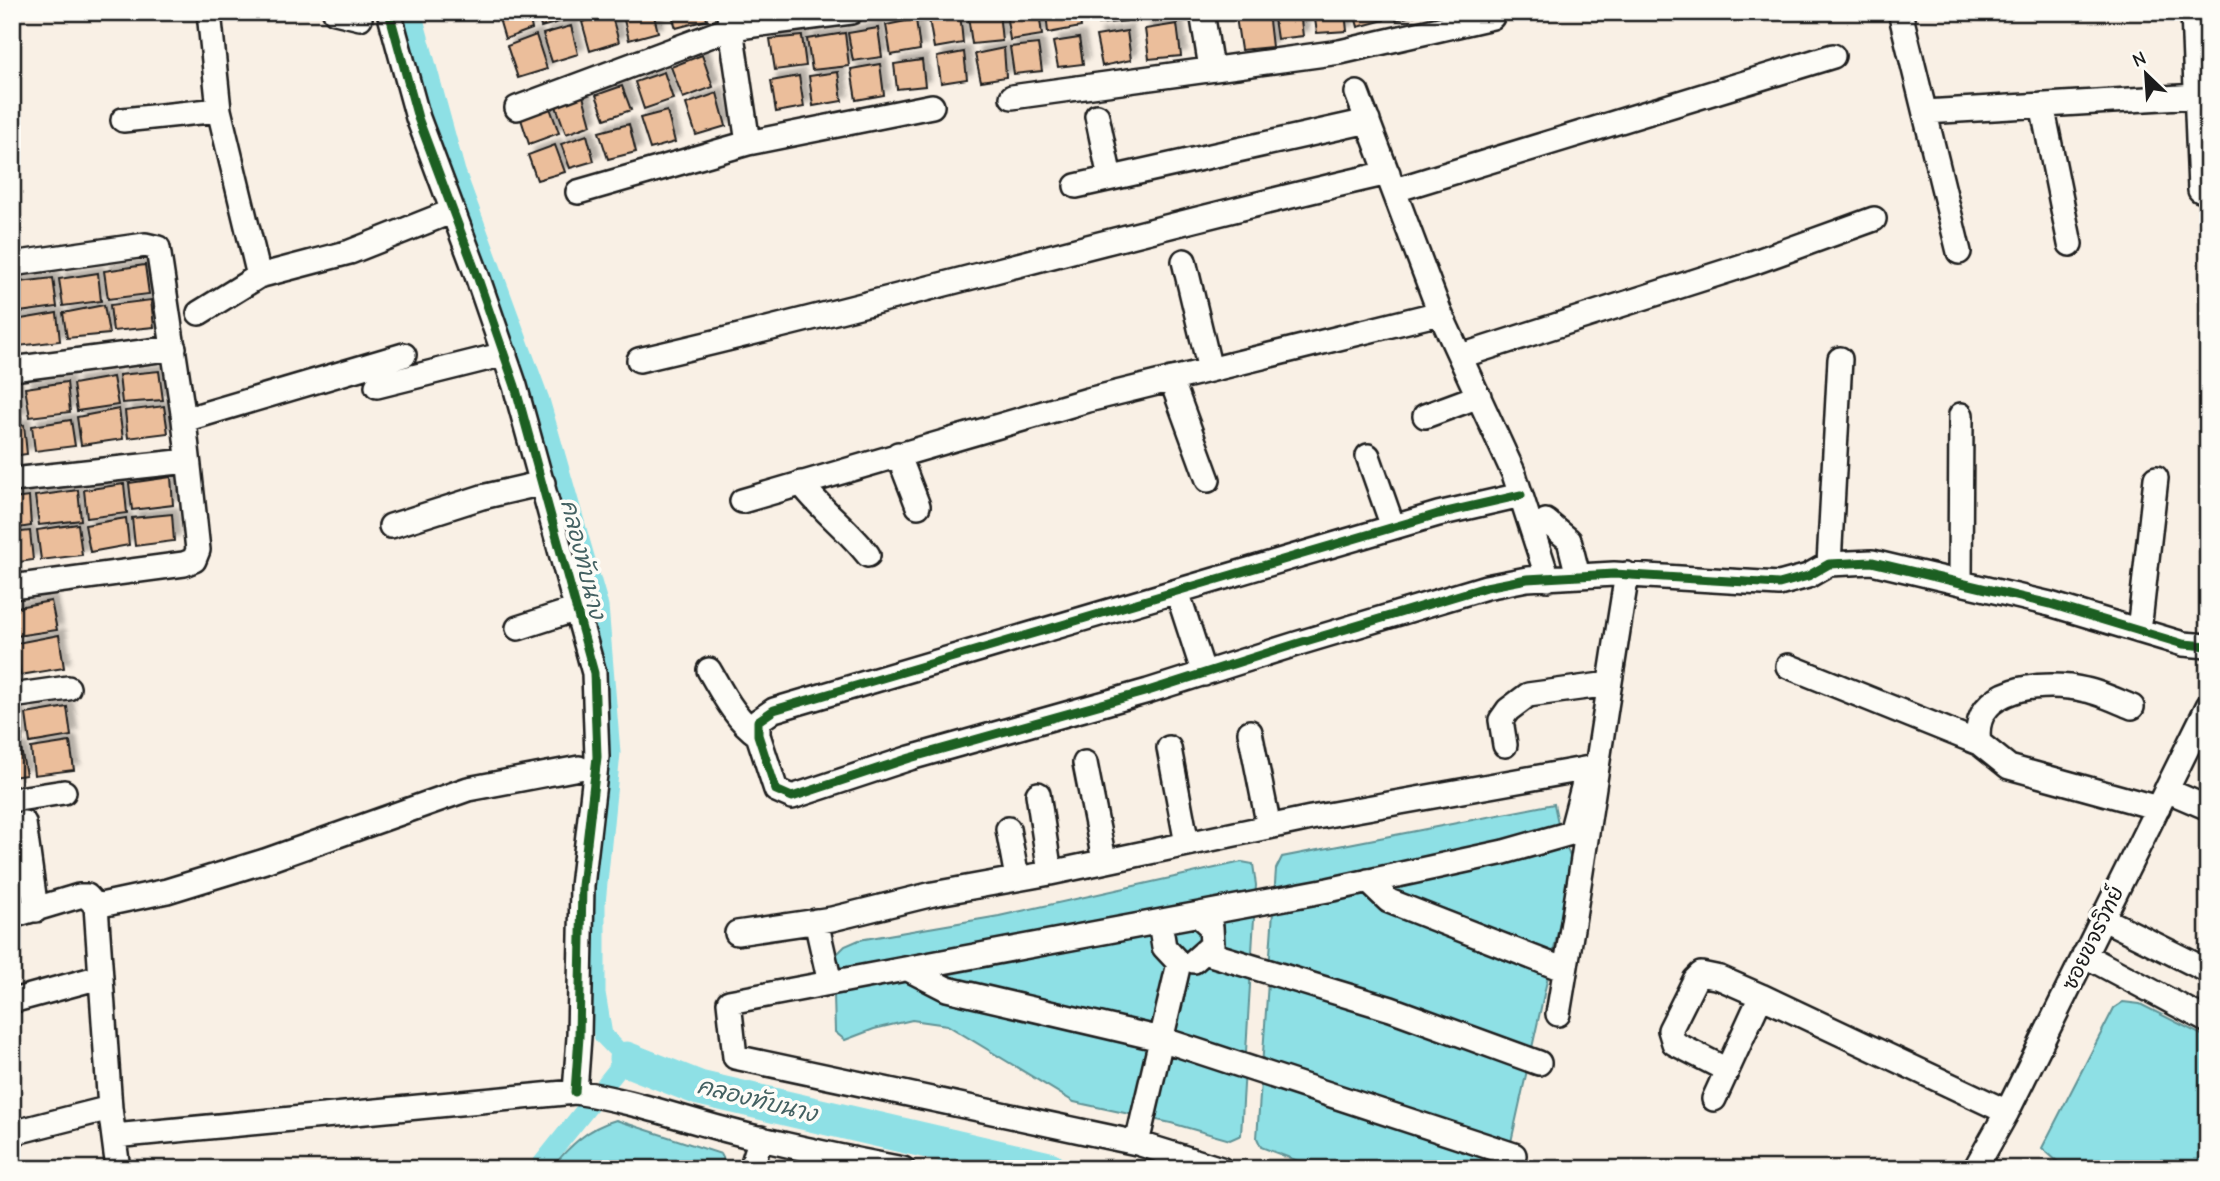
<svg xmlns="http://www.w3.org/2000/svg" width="2220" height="1181" viewBox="0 0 2220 1181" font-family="'Comic Neue','Playpen Sans Thai',sans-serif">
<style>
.water{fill:#8ee0e5;stroke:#609295;stroke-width:2}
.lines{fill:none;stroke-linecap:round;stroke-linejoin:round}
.canal{stroke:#8ee0e5;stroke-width:19}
.river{stroke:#8ee0e5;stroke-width:35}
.building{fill:#ebbe9b;stroke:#1c1c1c;stroke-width:2;filter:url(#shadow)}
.minor-casing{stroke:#1c1c1c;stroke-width:28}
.minor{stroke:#fdfcf7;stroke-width:23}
.cycleway-casing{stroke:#fdfcf7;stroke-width:13}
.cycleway{stroke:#1b5e20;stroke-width:9}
.labels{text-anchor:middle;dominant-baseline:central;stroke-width:7;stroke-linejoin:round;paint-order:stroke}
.street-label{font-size:21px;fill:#1c1c1c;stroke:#fdfcf7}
.water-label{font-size:23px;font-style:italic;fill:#446162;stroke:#fdfcf7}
</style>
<defs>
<filter id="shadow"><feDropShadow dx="6" dy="-6" stdDeviation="2" flood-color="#0004"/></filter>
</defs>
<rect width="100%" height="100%" fill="#f9f0e5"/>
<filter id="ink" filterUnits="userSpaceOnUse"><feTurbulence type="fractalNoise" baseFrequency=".0143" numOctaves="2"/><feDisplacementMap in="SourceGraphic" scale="14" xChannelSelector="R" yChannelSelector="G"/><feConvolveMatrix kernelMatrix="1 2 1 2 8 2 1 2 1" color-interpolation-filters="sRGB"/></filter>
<g filter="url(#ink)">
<path class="water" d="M 1554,804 L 1559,828 L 1573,864 L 1505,1169 L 1319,1169 L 1261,1147 L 1257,1138 L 1276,869 L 1282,857 Z
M 1242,862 L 1253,864 L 1256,885 L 1241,1135 L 1230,1140 L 1171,1123 L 1074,1102 L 947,1025 L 912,1020 L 874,1029 L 845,1040 L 835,1032 L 833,958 L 845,946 L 859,940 L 999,916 Z
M 2123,1002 L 2140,1004 L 2208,1038 L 2208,1169 L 2066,1169 L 2042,1148 L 2114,1008 Z
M 616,1120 L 721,1154 L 729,1169 L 550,1169 C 569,1147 587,1128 616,1120 Z"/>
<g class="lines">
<path class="canal" d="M 412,12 L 456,172 L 540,400 L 599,606 L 611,753 L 596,903 L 596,993 L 603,1035 L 626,1059 L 538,1169"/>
<path class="river" d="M 626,1059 L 699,1088 L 1049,1169"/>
</g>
<path class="building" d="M 497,12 L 528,12 L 532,29 L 505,39 Z
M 537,12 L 568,12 L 570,19 L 541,27 Z
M 622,12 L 653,12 L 658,32 L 629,40 Z
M 671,12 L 705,12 L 707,20 L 676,28 Z
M 989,12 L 999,12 L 1002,41 L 972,44 L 968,16 Z
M 1039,12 L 1042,35 L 1010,40 L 1006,13 Z
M 1046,12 L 1079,12 L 1081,27 L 1048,33 Z
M 1095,12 L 1125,12 L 1126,21 L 1098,24 Z
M 1138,12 L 1178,12 L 1178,13 L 1139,19 Z
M 1268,12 L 1272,47 L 1241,50 L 1236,17 Z
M 1273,12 L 1300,12 L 1303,36 L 1277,39 Z
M 1314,12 L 1345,12 L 1347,31 L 1317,33 Z
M 1354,12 L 1382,12 L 1384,20 L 1358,27 Z
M 1394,12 L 1428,12 L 1396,20 Z
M 611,13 L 619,42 L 590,51 L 582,22 Z
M 960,13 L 963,43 L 934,48 L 929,19 Z
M 916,19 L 920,50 L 891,55 L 886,25 Z
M 1177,24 L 1181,56 L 1149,59 L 1145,29 Z
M 571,26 L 578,54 L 552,62 L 543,34 Z
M 878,28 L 882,57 L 853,61 L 848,33 Z
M 1127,31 L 1131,60 L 1102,66 L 1096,36 Z
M 845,33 L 849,66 L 812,70 L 807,39 Z
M 536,35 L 547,69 L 518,78 L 507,46 Z
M 802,36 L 806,66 L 775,70 L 770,39 Z
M 1079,38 L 1083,64 L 1058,67 L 1053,42 Z
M 1038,44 L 1042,71 L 1014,74 L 1010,47 Z
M 1004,48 L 1006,77 L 981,81 L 975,54 Z
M 964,52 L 967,79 L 941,83 L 937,57 Z
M 702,55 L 713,87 L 683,98 L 671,67 Z
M 922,60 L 925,86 L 897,89 L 894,64 Z
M 880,64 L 884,95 L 856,100 L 851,69 Z
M 664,72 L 673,99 L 644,109 L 635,82 Z
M 838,72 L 842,101 L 813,106 L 809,76 Z
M 799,76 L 804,107 L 776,112 L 771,81 Z
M 622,86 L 631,110 L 605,119 L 596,95 Z
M 717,93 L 726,126 L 696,135 L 686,104 Z
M 583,96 L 591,125 L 566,134 L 556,106 Z
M 549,105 L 559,133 L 529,144 L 520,116 Z
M 667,111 L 675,142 L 650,149 L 640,118 Z
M 629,124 L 636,152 L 608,159 L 599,132 Z
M 587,135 L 594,161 L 570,168 L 561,144 Z
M 555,145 L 565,172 L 537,180 L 528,155 Z
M 145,265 L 149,294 L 108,299 L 104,271 Z
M 98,273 L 101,301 L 63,306 L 59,279 Z
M 53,278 L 57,307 L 12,313 L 12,283 Z
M 151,300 L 154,327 L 113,331 L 110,305 Z
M 104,305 L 109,334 L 67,338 L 63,313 Z
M 57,313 L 60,341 L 19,346 L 15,320 Z
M 159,371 L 163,400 L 122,403 L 119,375 Z
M 113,377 L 118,405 L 77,411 L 73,384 Z
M 67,382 L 70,412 L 30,417 L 25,388 Z
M 12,388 L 16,388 L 21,419 L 12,419 Z
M 164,406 L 168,433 L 128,438 L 125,411 Z
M 119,409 L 123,439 L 81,445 L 77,417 Z
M 71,420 L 75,446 L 35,451 L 32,426 Z
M 24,425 L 27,454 L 12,456 L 12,427 Z
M 171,477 L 173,505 L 132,510 L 129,483 Z
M 124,484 L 127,513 L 87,518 L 84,490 Z
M 78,490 L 81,520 L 39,525 L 35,496 Z
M 29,497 L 31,526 L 12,529 L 12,499 Z
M 172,514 L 174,541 L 135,546 L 132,518 Z
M 126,518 L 129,545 L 90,552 L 85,525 Z
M 78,524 L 82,555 L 41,560 L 37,530 Z
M 30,531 L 33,560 L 12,563 L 12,533 Z
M 51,601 L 57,630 L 16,636 L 12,608 Z
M 59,635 L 64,668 L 20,675 L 17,643 Z
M 67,707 L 71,736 L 30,743 L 26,714 Z
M 20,715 L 22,741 L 12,742 L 12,716 Z
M 70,742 L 74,770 L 34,775 L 31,748 Z
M 21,749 L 26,775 L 12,777 L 12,750 Z"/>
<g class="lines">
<defs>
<path id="minor" d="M 209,12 L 219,110 L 259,276
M 335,12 L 360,18
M 389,12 L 418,118 L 475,270 L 515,386 L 594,673 L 597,757 L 582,886 L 579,1037 L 575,1092
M 1202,12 L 1211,68
M 1900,12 L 1959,252
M 2193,12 L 2200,190
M 729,15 L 748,143
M 1357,93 L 1440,313 L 1514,474 L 1548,579
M 1012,97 L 1340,52 L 1492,17
M 2042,105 L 2070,244
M 517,108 L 731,28 L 851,12
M 1925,112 L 2197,96
M 1097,116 L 1110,178
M 123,120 L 219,110
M 1076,186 L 1368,121
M 1395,190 L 1833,56
M 578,192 L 748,143 L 932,106
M 1184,261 L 1210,370
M 12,264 L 145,245 L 158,248 L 184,420 L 198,550 L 194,560 L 184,564 L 12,587
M 199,313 L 259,276 L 350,252 L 453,211
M 1461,356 L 1752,263 L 1874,219
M 639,360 C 890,302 1137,230 1388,173
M 12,369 L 174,348
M 1171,379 L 1208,480
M 377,386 L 505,354
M 1425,416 L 1479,396
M 184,420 L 404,355
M 898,454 L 918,506
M 1368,456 L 1393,527
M 12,480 L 188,461
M 801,483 C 821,510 847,528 868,555
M 1521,495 L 1438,514 L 774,710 L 758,721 L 758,735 L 776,790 L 792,797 L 910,758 L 1148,691 L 1296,644 L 1486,587 L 1527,579 L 1614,574 L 1779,584 L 1808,576 L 1829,564 L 1872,562 L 2050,604 L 2183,644 L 2208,646
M 742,501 L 1088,400 L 1440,313
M 1546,521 L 1569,540 L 1578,576
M 391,526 L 482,497 L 543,483
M 1829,564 L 1840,359
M 1960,582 L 1961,415
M 1177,591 L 1204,674
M 518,628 L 577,609
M 2139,631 L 2156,478
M 1788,666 L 1979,743 L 2009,767 L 2158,808
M 709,670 C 723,694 735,719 758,735
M 12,696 L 68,688
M 1250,732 L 1269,827
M 1979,743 C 1969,686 2045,680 2086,690 C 2101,693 2117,701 2132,707
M 1505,745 L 1501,720 L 1508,710 L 1528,695 L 1609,684
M 1169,748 L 1187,844
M 1085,763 L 1104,860
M 2166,790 L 2208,808
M 1038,794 L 1050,873
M 12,800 L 64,792
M 24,823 L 36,910
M 1008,829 L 1017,878
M 1368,881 L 1389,901 L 1565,970
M 96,906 L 167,891 L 265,861 L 468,789 L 579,768
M 12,916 L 79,896 L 87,896 L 96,906 L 110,1108 L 118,1169
M 2102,918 L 2208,971
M 816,921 L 830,983 L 1328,890 L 1504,852 L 1571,833 L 1588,768
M 737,933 L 832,919 L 933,894 L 1050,873 L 1311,818 L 1595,767
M 1204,952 L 1391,1009 L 1539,1063
M 2084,955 L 2208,1021
M 1194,961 L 1212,945 L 1211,927 L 1198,915
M 908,969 L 947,989 L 1161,1039 L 1514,1155
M 830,983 L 729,1002 L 735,1057 L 1137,1143 L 1221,1169
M 12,1001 L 100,977
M 1558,1014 C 1583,868 1603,721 1627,574
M 1727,1070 L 1674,1043 L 1670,1030 L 1695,980 L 1701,974 L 1720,978 L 1761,996
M 1714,1099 L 1761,996 L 2007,1112
M 12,1133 L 110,1108
M 114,1136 L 575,1092 C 623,1099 668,1114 715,1127 C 777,1144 840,1157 903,1169
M 1137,1143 L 1179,963 L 1164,947 L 1160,922
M 751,1169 L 761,1138
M 1975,1169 L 2007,1112 L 2208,706"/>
</defs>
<use href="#minor" class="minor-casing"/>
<use href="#minor" class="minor"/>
<defs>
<path id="cycleway" d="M 389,12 L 418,118 L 475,270 L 515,386 L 594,673 L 597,757 L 582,886 L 579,1037 L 575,1092
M 1521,495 L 1438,514 L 774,710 L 758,721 L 758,735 L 776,790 L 792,797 L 910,758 L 1148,691 L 1296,644 L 1486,587 L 1527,579 L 1614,574 L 1779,584 L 1808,576 L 1829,564 L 1872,562 L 2050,604 L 2183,644 L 2208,646"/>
</defs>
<use href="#cycleway" class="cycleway-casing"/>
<use href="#cycleway" class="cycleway"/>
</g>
</g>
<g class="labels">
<g class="street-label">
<text transform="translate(2093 938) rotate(-64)">ซอยขจรวิทย์</text>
</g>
<g class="water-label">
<text transform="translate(583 559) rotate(76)">คลองทับนาง</text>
<text transform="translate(757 1100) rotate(14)">คลองทับนาง</text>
</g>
</g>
<rect width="2220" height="1181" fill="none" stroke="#fdfcf7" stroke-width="42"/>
<rect x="21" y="21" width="2178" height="1139" fill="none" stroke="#1c1c1c" stroke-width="2.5" filter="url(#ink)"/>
<g transform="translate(2146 74) rotate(335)" stroke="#fdfcf7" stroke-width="5" paint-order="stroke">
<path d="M0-5L12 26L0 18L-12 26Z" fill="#1c1c1c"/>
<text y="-10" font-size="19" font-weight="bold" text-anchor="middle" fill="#1c1c1c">N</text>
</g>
</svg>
